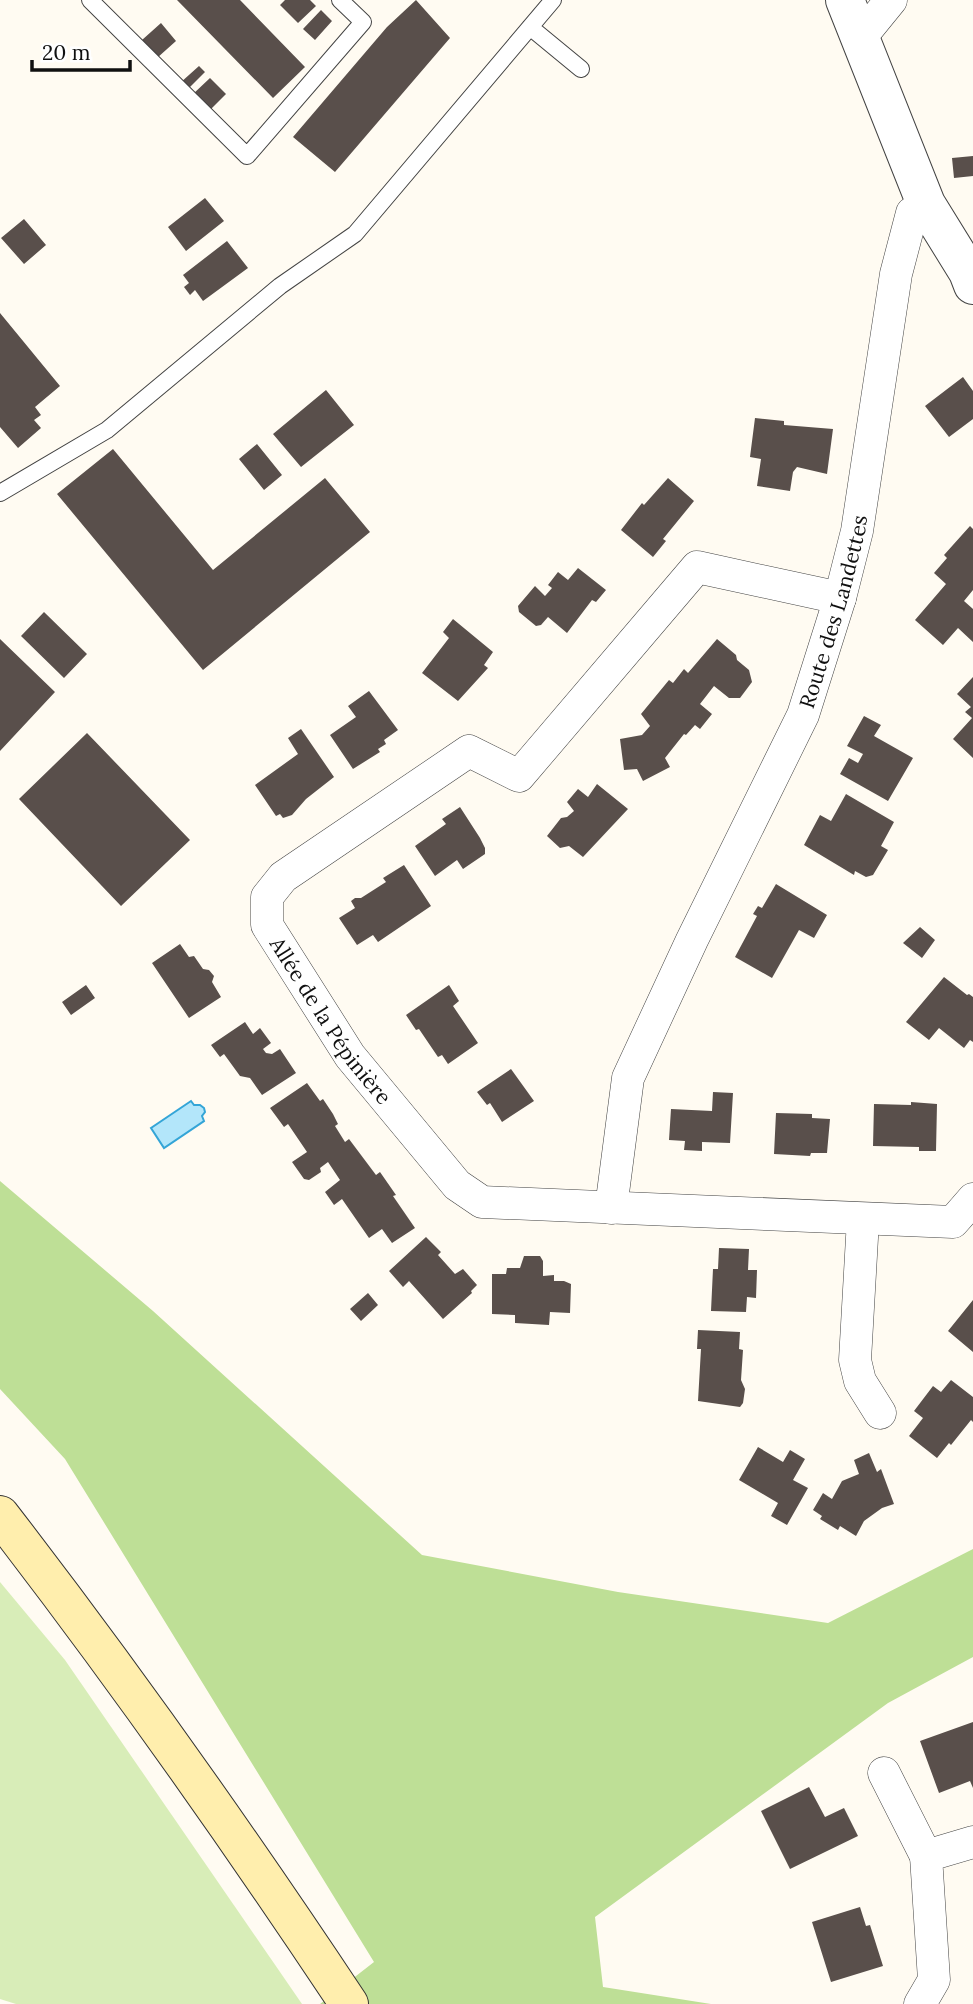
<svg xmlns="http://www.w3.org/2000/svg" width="973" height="2004" viewBox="0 0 973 2004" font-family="Lora,serif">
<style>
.green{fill:#d8edb8}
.forest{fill:#bedf96}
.water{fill:#b3e6fa;stroke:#34a5d7;stroke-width:2}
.building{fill:#594f4b}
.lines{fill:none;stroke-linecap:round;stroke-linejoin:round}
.service-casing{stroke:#434343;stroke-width:18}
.minor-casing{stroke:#434343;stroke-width:33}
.tertiary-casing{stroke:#434343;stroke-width:40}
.secondary-casing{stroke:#323232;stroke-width:40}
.service{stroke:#fff;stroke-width:16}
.minor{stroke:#fff;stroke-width:32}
.tertiary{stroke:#fff;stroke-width:38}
.secondary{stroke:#ffeead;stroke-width:38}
.labels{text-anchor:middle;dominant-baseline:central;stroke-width:7;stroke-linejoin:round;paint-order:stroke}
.street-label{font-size:21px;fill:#101010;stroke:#fff}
</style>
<rect width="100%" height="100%" fill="#fffbf2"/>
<path class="green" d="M 0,1582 L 65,1660 L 302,2004 L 16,2004 L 0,1999 Z"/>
<path class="forest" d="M 0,1181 L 153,1311 L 422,1555 L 618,1592 L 828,1623 L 973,1549 L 973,1657 L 888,1703 L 595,1917 L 603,1987 L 711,2004 L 320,2004 L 374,1962 L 65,1459 L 0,1389 Z"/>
<path class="water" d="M 191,1101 L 194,1105 L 200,1105 L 204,1108 L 205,1112 L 202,1116 L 204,1121 L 164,1148 L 151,1128 Z"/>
<path class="building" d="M 177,0 L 240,0 L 305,67 L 273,98 Z
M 285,0 L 310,0 L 316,6 L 298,23 L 280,5 Z
M 416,0 L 450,38 L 335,172 L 293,137 L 387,27 Z
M 321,10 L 332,21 L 315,40 L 303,29 Z
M 161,23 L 176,41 L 157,58 L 142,40 Z
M 199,66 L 205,72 L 187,90 L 180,83 Z
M 210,78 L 226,94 L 208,112 L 192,95 Z
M 973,156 L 973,176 L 954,178 L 952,158 Z
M 205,198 L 224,221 L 186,251 L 168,227 Z
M 24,219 L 46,245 L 24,264 L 1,238 Z
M 227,241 L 248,268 L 203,301 L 195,290 L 190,295 L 184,287 L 189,283 L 183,275 Z
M 0,313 L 60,386 L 35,407 L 41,415 L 34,420 L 41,428 L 18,448 L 0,427 Z
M 963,377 L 973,391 L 973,419 L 949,437 L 925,406 Z
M 326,390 L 354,425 L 301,467 L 273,434 Z
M 755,418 L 784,421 L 784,425 L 833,429 L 827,474 L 797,467 L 793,472 L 790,491 L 757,486 L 761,459 L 750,457 Z
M 257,444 L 282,475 L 264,490 L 239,459 Z
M 113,449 L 213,570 L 325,478 L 370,532 L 203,670 L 57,494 Z
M 668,478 L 694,501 L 663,539 L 666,541 L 653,557 L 621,530 L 642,503 L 644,505 Z
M 970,526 L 973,529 L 973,590 L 964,601 L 973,609 L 973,642 L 958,628 L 943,645 L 915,620 L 946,584 L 934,573 L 947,558 L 944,555 Z
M 578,568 L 606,590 L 596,602 L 592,600 L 567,633 L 548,617 L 541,625 L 536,626 L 519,612 L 518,606 L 535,586 L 545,596 L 552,588 L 548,585 L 558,572 L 568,580 Z
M 44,612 L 87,654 L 64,678 L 21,636 Z
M 453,619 L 493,652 L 484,665 L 488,668 L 458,701 L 422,673 L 449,638 L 443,632 Z
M 0,639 L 55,692 L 0,751 Z
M 717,639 L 736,655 L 737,660 L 749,670 L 752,682 L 740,698 L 729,698 L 714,686 L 700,704 L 712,714 L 700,729 L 695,725 L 686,735 L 684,734 L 665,758 L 670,767 L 643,781 L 637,769 L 624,770 L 620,739 L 642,735 L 650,726 L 641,714 L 669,680 L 673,683 L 684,669 L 688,673 Z
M 973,677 L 973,758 L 953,739 L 972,718 L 965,712 L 971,707 L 957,694 Z
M 369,691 L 398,730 L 384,740 L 386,744 L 378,749 L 380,752 L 353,769 L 330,735 L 356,717 L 348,706 Z
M 864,716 L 881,725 L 874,736 L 913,758 L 888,801 L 840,774 L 849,758 L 858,763 L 863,754 L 847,746 Z
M 301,729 L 334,777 L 306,799 L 292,815 L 283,818 L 280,814 L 276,816 L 255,785 L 298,754 L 288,738 Z
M 87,733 L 190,840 L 121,906 L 19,799 Z
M 597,784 L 628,809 L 583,857 L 569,846 L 560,848 L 547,836 L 561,818 L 567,817 L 574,811 L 567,802 L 578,789 L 588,797 Z
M 846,794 L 894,822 L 881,846 L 888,850 L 873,875 L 866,877 L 855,871 L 854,875 L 804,845 L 820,815 L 831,821 Z
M 460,807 L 480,838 L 485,848 L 485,854 L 463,869 L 457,860 L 435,876 L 415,846 L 446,824 L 442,819 Z
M 404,865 L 431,906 L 378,942 L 373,935 L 357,945 L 339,918 L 355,908 L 351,901 L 355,898 L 361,898 L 386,882 L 383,878 Z
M 776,884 L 827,915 L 814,938 L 799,930 L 772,978 L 735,957 L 757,916 L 753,914 L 758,906 L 762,908 Z
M 920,927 L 935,940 L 922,958 L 903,943 Z
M 180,944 L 189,957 L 194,956 L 203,969 L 209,970 L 214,976 L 212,982 L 221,997 L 189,1018 L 152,963 Z
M 944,977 L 967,995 L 969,994 L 973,997 L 973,1042 L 970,1040 L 964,1048 L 939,1028 L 929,1040 L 906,1022 Z
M 86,985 L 95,998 L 71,1015 L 62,1002 Z
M 449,985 L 459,1001 L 453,1006 L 478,1043 L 448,1064 L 442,1055 L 438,1057 L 419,1029 L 416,1030 L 406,1015 Z
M 245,1022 L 253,1034 L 260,1028 L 271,1043 L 263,1049 L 266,1053 L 272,1054 L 280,1049 L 296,1073 L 262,1095 L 250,1078 L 240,1076 L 224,1054 L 220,1057 L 211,1045 Z
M 511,1069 L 534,1101 L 502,1122 L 490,1103 L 487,1105 L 477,1092 Z
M 307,1083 L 320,1101 L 323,1099 L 333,1114 L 338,1124 L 335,1126 L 345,1142 L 349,1139 L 376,1175 L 380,1172 L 396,1195 L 393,1196 L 415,1228 L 392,1243 L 382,1229 L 369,1238 L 342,1199 L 334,1205 L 325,1192 L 340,1180 L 328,1162 L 320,1168 L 321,1172 L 309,1180 L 304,1179 L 292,1162 L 307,1152 L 288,1124 L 284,1127 L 270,1108 Z
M 713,1092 L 733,1093 L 730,1143 L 702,1142 L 702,1151 L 684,1150 L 685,1141 L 669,1140 L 671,1109 L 712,1111 Z
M 911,1102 L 937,1104 L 936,1151 L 919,1151 L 919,1147 L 873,1146 L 874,1104 L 911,1105 Z
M 776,1113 L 812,1114 L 812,1118 L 830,1119 L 827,1153 L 811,1153 L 810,1156 L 774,1154 Z
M 426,1237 L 441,1252 L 438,1255 L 455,1274 L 463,1269 L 477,1285 L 471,1291 L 472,1293 L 443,1319 L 409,1281 L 403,1287 L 389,1271 Z
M 719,1248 L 749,1249 L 748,1270 L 757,1270 L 756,1298 L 747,1297 L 746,1312 L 711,1311 L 713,1269 L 718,1269 Z
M 524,1256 L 540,1256 L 543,1261 L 543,1276 L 554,1275 L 554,1281 L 564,1281 L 571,1284 L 570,1313 L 550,1312 L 549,1325 L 515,1323 L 515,1315 L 492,1314 L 492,1274 L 506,1274 L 507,1268 L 520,1268 Z
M 368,1293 L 378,1305 L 361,1321 L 350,1309 Z
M 973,1300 L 973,1352 L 948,1331 Z
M 698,1330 L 740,1332 L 739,1349 L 743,1350 L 741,1380 L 745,1389 L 743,1403 L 740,1407 L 698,1401 L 701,1349 L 697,1349 Z
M 951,1380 L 973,1397 L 973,1422 L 971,1420 L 951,1445 L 949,1443 L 937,1458 L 909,1436 L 923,1418 L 914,1411 L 933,1386 L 941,1392 Z
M 758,1447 L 783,1462 L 790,1450 L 805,1459 L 793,1480 L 808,1488 L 787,1525 L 771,1516 L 778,1503 L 739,1480 Z
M 869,1453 L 877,1472 L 881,1469 L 894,1504 L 882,1508 L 864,1521 L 856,1536 L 840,1526 L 838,1530 L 820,1519 L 822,1516 L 813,1510 L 823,1493 L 832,1499 L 842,1481 L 859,1474 L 854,1460 Z
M 973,1722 L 973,1788 L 970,1781 L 939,1793 L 920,1741 Z
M 809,1787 L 825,1817 L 844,1808 L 858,1836 L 790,1869 L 761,1811 Z
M 860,1907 L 866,1926 L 870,1925 L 883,1966 L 831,1982 L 812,1922 Z"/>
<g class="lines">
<defs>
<path id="service" d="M 90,0 L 247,156 L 363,22 L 340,0
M 530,27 L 581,69
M 0,493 L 107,430 L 280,286 L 355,234 L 553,0"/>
<g id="minor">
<path d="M 857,32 L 869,27 L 891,0"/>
<path id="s1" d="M 840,598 L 697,567 L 519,776 L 469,751 L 283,877 L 267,897 L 267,925 L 350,1056 L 457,1185 L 482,1202 L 953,1222 L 973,1199"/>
<path id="s2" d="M 611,1208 L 628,1078 L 692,940 L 803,715 L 840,598 L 857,531 L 896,274 L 912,213 L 926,204"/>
<path d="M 863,1220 L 855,1360 L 860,1381 L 880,1413"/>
<path d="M 884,1773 L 926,1856"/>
<path d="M 920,2004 L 934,1980 L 926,1856 L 973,1842"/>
</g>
<path id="tertiary" d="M 845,0 L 926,204 L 968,272 L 973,285"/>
<path id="secondary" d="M 0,1515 C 122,1673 238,1837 349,2004"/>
</defs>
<use href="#service" class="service-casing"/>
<use href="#minor" class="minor-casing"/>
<use href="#tertiary" class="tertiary-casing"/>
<use href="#secondary" class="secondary-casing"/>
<use href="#service" class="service"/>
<use href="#minor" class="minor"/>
<use href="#tertiary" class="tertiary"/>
<use href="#secondary" class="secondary"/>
</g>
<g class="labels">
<g class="street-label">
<text stroke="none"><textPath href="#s2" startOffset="642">Route des Landettes</textPath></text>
<text stroke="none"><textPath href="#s1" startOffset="870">Allée de la Pépinière</textPath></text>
</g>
</g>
<path d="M32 60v10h98v-10" fill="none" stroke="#101010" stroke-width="3.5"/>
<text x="42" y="60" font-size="21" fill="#101010" stroke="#ffffff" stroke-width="5" paint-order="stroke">20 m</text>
</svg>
